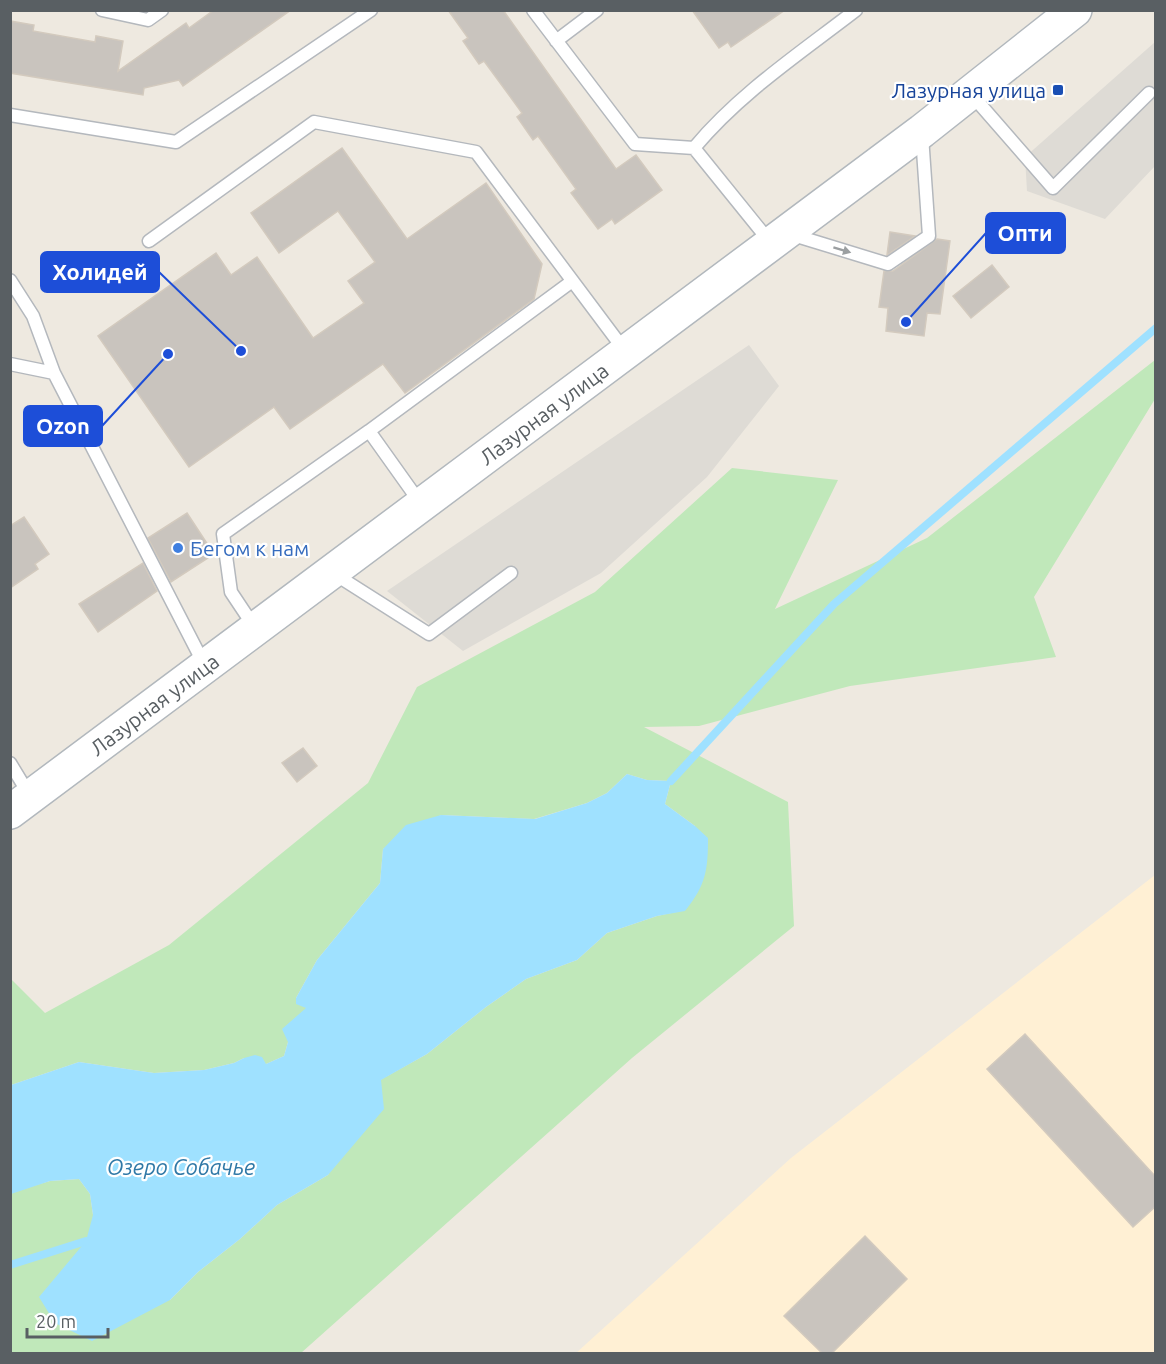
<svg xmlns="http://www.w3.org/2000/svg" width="1166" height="1364" viewBox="0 0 1166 1364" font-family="Ubuntu,sans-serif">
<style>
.commercial{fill:#fff0d4}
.industrial{fill:#dedbd5}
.green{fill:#c0e8ba}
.water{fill:#9fe1ff}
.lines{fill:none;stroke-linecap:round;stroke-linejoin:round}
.stream{stroke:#9fe1ff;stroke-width:8}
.building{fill:#c9c4be;stroke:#d3cabe;stroke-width:1.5}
.lane-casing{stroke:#b4b8bd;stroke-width:15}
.secondary-casing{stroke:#b2b8bd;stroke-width:36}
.lane{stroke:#fff;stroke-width:12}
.secondary{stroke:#fff;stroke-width:33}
.oneway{fill:#9b9fa1}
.transit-dot{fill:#1a4fb4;stroke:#fff;stroke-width:2}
.shop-dot{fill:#3f7fe0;stroke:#fff;stroke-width:2}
.labels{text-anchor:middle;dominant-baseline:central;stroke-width:4.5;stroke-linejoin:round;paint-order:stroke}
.transit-label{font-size:21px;fill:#164399;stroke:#fff;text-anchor:end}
.street-label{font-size:21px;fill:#595f63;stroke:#fff}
.shop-label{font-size:21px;fill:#366cbe;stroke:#fff;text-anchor:start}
.water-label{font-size:22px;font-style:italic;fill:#3079a7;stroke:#fff}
.leader{fill:none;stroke:#1d4ed8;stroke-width:2}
.callout-dot{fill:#1d4ed8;stroke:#fff;stroke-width:2}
.callout{fill:#1d4ed8;stroke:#1d4ed8;stroke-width:2}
.callout-label{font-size:22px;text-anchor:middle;font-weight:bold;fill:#fff}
</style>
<rect width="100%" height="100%" fill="#eee9e0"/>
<path class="commercial" d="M 1155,875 L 1155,1353 L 575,1354 L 791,1158 Z"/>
<path class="industrial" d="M 1155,42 L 1155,166 L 1105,219 L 1027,191 L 1025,157 Z
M 749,345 L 779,386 L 707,477 L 601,573 L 463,651 L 387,591 Z"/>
<path class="green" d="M 1155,360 L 1155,399 L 1034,597 L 1056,657 L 850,686 L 699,726 L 644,727 L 788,802 L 794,926 L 632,1058 L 301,1353 L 11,1353 L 11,1192 L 50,1181 L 79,1179 L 90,1194 L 93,1215 L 170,1300 L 198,1272 L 240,1239 L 277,1205 L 328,1175 L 380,1080 L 427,1054 L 486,1007 L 526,979 L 577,960 L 607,933 L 657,916 L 685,910 L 695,826 L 665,804 L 671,781 L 647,780 L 627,774 L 607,793 L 587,803 L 534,819 L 441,815 L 383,849 L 380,883 L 317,960 L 296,998 L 307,1007 L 288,1042 L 284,1056 L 266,1064 L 244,1058 L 234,1063 L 204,1070 L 154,1073 L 79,1062 L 11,1085 L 10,978 L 45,1013 L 169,945 L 368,783 L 417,687 L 595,592 L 732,468 L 838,480 L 775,609 L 927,538 Z"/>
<path class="water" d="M 627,774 L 647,780 L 671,781 L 665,804 L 695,826 L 708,838 C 708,870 706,885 685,911 L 657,916 L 607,933 L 577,960 L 526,979 L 486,1007 L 427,1054 L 381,1080 L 384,1109 L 328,1175 L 277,1205 L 240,1239 L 198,1272 L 170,1300 L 92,1341 L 55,1323 L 39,1297 L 86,1241 L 93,1215 L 90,1194 L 79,1179 L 50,1181 L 11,1194 L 11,1085 L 79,1062 L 154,1073 L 204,1070 L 234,1063 L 244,1058 L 255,1055 L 262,1057 L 266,1064 L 284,1056 L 288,1042 L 282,1029 L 306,1008 L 296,1004 L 296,998 L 317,960 L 380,883 L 383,849 L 406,825 L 441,815 L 535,819 L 587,803 L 607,793 Z"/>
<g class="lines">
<path class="stream" d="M 671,781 L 834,604 L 1156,328
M 10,1265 L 86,1241"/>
</g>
<path class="building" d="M 214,10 L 291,10 L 183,86 L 179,80 L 144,88 L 143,95 L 10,73 L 10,21 L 34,25 L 33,31 L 95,42 L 96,36 L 123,41 L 118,71 L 186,23 L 189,28 Z
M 448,10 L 503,10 L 616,169 L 636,155 L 662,190 L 615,224 L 612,219 L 598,229 L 571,193 L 576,189 L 538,136 L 533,140 L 517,117 L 522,113 L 484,61 L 479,64 L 463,41 L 468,38 Z
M 692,10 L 785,10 L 731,47 L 728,42 L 719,48 Z
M 342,148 L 407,239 L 486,183 L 542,264 L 534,299 L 405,393 L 383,364 L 290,429 L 274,407 L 189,467 L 98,336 L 216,253 L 231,275 L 257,257 L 313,338 L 364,303 L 348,281 L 375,262 L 338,211 L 279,253 L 251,213 Z
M 890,232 L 915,236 L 887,255 Z
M 937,239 L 950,241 L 940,314 L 927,313 L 924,336 L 886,331 L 888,308 L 879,307 L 884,271 L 893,271 Z
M 992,265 L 1009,287 L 971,318 L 953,296 Z
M 187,513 L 214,554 L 171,582 L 148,538 Z
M 24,517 L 49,554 L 35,564 L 38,569 L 10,588 L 10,526 Z
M 143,563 L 157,591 L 98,632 L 79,604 Z
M 303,748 L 317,766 L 297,782 L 282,763 Z
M 1025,1034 L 1155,1176 L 1155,1207 L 1133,1227 L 987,1069 Z
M 865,1236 L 907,1279 L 832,1353 L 822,1353 L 784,1316 Z"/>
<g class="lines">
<defs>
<path id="lane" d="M 102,10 L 148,20 L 162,10
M 533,10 L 635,144 L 694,148
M 556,41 L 597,10
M 971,94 L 1053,188 L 1149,93
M 10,115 L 176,142 L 371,10
M 790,234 L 888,264 L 929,236 L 922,136
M 149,241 L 314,122 L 476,152 L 625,351
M 770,242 L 694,148 C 740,93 799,54 856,10
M 10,280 L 33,316 L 54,373 L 204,664
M 10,364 L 54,373
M 421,504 L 369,431 L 571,282
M 333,573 L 429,634 L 511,573
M 255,628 L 231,592 L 223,534 L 369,431
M 10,763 L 30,796"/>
<g id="secondary">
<path id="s1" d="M 10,812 L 922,131 L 1075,10"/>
</g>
</defs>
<use href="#lane" class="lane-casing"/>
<use href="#secondary" class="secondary-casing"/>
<use href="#lane" class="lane"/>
<use href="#secondary" class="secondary"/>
</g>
<defs><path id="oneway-solid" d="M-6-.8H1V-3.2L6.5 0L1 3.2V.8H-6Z" transform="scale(1.5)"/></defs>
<use class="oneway" href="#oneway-solid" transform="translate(842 250) rotate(17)"/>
<rect class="transit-dot" x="1052" y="84" width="12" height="12" rx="3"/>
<circle class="shop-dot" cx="178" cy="548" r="6"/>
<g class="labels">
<g class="transit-label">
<text x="1046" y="90">Лазурная улица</text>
</g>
<g class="street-label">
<text stroke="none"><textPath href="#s1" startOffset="666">Лазурная улица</textPath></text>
<text stroke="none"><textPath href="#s1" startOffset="180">Лазурная улица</textPath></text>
</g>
<g class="shop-label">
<text x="190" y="548">Бегом к нам</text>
</g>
<g class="water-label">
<text x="181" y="1166">Озеро Собачье</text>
</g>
</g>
<path class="leader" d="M906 322L986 233M241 351L159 272M168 354L102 426"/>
<g class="callout-dot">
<circle cx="906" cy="322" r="6"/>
<circle cx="241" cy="351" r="6"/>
<circle cx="168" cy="354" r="6"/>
</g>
<g class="callout">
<rect x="986" y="213" width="79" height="40" rx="6"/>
<rect x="41" y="252" width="118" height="40" rx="6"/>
<rect x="24" y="406" width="78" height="40" rx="6"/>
</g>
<g class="callout-label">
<text x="1025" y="241">Опти</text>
<text x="100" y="280">Холидей</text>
<text x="63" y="434">Ozon</text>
</g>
<rect width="1166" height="1364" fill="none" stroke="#595f63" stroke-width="24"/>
<path d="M27 1328v9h81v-9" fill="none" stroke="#595f63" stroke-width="3"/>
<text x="36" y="1328" font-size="18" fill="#595f63" stroke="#ffffff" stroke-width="4.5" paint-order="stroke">20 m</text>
</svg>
